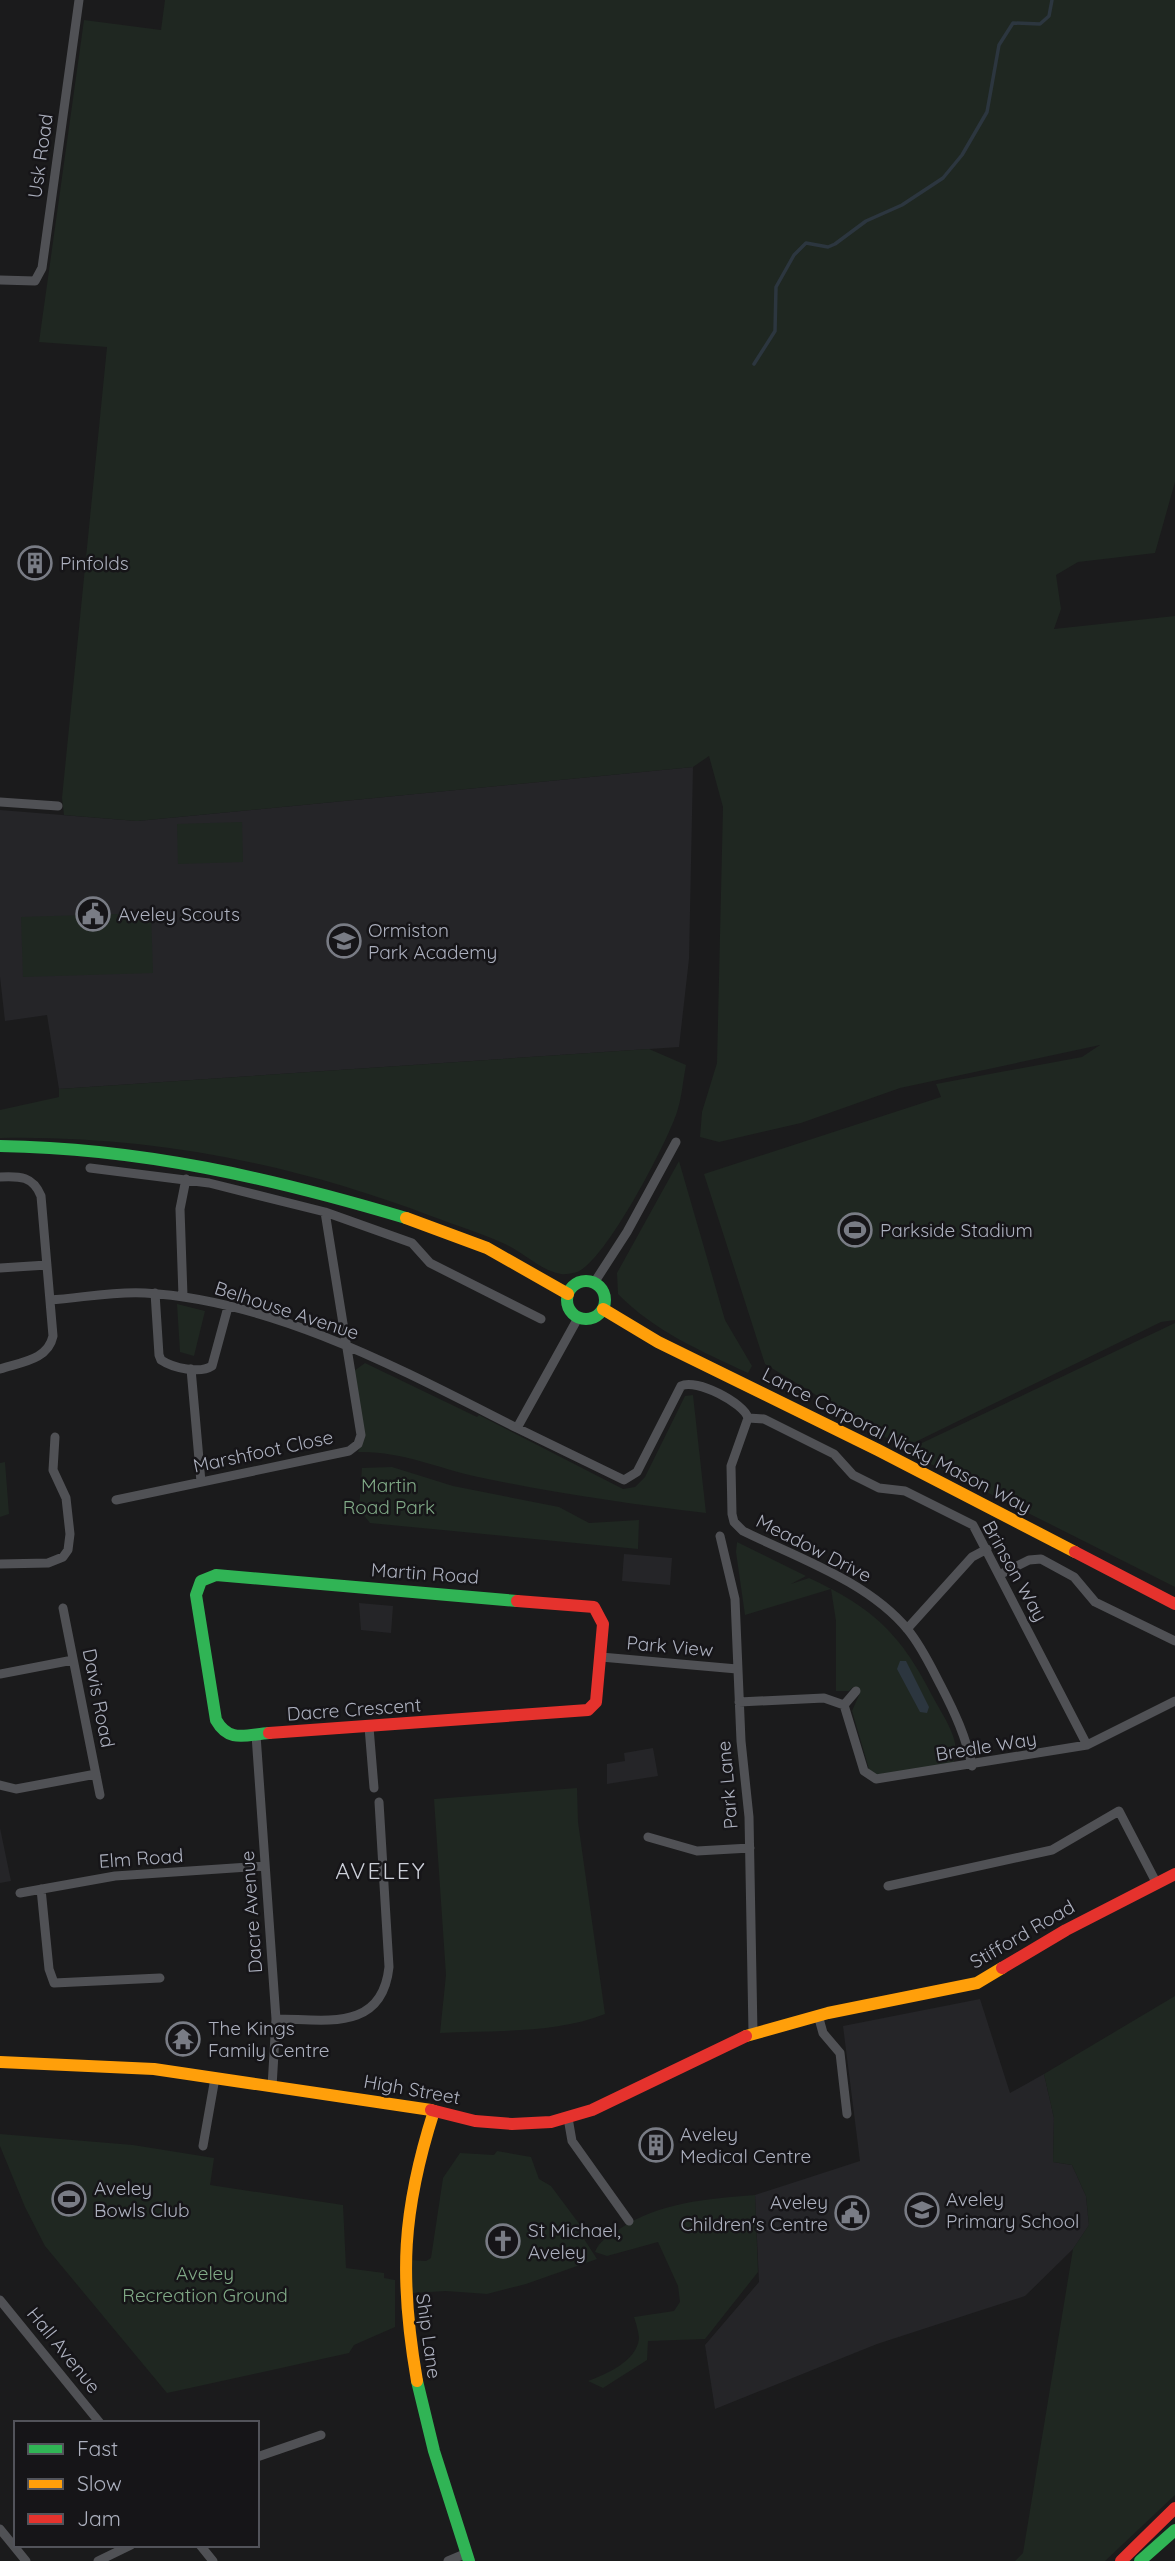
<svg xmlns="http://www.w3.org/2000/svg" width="1175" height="2561" viewBox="0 0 1175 2561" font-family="Quicksand,sans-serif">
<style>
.built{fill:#252528}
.green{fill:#1f2721}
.water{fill:#2c363f}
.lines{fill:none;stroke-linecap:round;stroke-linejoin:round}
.stream{stroke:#2c363f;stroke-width:3.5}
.street{stroke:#505155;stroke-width:9}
.fast{stroke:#30b455;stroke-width:12}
.slow{stroke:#ff9f0a;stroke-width:12}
.jam{stroke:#e5322d;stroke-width:12}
.labels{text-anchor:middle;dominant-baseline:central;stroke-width:5;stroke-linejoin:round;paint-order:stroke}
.street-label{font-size:19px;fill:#acb0be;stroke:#161518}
.poi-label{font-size:19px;fill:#acb0be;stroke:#161518;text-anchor:start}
.park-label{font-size:19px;fill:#81aa87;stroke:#161518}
.quarter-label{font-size:23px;letter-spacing:2px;fill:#cdd0d9;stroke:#161518}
</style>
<rect width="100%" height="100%" fill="#1b1b1c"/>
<path class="built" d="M 693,767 L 689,959 L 679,1047 L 59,1089 L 47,1015 L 5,1021 L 0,977 L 0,810 L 137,821 Z
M 624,1554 L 672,1558 L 670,1585 L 622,1581 Z
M 359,1603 L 393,1606 L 391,1633 L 361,1630 Z
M 653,1748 L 658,1776 L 607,1784 L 607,1764 L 625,1761 L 624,1753 Z
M 0,1828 L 11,1881 L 0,1883 Z
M 980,1999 L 1010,2093 L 1044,2074 L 1054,2118 L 1053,2162 L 1072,2165 L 1086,2196 L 1089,2225 L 1073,2249 L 1025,2296 L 877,2344 L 715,2409 L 705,2345 L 759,2282 L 755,2195 L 860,2161 L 843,2026 Z"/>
<path class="green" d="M 165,0 L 1175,0 L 1175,482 L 1155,553 L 1078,562 L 1056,575 L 1061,609 L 1054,629 L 1175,616 L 1175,1320 L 1161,1322 L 903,1448 L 765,1364 L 704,1174 L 941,1097 L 936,1084 L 1082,1057 L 1100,1045 L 900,1088 L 801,1123 L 719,1142 L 700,1137 L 702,1112 L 717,1063 L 723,807 L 709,756 L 693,767 L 137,821 L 64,815 L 62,798 L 107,347 L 39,342 L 84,20 L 161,30 Z
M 242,822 L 243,862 L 178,864 L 177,824 Z
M 151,913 L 153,973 L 23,977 L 21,917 Z
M 649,1049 L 686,1065 C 683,1080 682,1097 677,1112 C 667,1143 605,1262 577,1272 C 573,1273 565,1275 561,1274 C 542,1271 523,1252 505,1244 C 481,1233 455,1225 431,1216 C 292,1163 148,1135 0,1138 L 0,1110 L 59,1097 L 59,1089 Z
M 679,1161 L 725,1320 L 752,1366 L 748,1373 C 701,1351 654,1331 618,1294 L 617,1273 Z
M 177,1304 L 205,1311 L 194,1356 L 180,1352 Z
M 1175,1323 L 1175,1587 L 905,1451 Z
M 365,1363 L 477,1417 L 479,1415 L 623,1489 L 635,1487 L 645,1477 L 685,1396 L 693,1395 L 706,1513 C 629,1504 554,1493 478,1477 C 437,1468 401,1451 358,1452 L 365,1437 L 354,1371 Z
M 5,1462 L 9,1514 L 0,1517 L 0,1463 Z
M 392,1467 L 453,1486 L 559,1507 L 589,1523 L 639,1520 L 638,1549 L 370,1523 L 359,1509 L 362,1468 Z
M 737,1542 L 806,1576 L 791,1584 L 809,1578 C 874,1608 902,1635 934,1699 C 941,1712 952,1728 955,1743 C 956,1749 953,1756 954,1764 L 876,1775 L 869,1769 L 852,1711 L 860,1693 L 853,1687 L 849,1691 L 836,1691 L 836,1621 L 831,1589 L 745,1615 L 736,1552 Z
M 577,1788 L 578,1822 L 605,2014 C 555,2034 493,2030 440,2033 L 446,1975 L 434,1799 Z
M 1175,1996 L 1175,2495 L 1105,2561 L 1015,2561 L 1023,2553 L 1073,2249 L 1089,2225 L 1086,2196 L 1072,2165 L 1053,2162 L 1054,2118 L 1044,2074 Z
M 0,2134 L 133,2145 L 214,2158 L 210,2185 L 343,2205 L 346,2268 L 384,2273 L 384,2278 L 395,2280 L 395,2327 L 354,2345 L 349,2353 L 167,2393 L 45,2246 L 25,2207 L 0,2146 Z
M 497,2151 L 531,2157 L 539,2179 L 551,2186 L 586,2233 L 584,2239 L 597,2259 L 526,2284 L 487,2294 L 446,2291 L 412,2293 L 411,2260 L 426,2261 L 431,2258 L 443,2178 L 460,2153 L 494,2155 Z
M 755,2195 L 758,2272 L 705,2339 L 648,2341 L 647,2360 L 603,2388 L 588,2381 C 606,2374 636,2362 639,2339 C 639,2333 636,2323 634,2317 L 674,2311 L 680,2302 L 678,2286 L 658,2242 L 607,2256 L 595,2252 C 599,2241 609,2236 618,2230 C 659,2202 707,2199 755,2195 Z"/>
<path class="water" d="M 900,1661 L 906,1661 L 929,1707 L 927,1713 L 920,1712 L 897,1669 Z"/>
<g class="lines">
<path class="stream" d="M 754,364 L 775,331 L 776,287 L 794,255 L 806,243 L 828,247 L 835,244 L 866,221 L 902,205 L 943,178 L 962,155 L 987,112 L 999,45 L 1013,23 L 1040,24 L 1049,16 L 1052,0"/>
<path class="street" d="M 0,280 L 35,281 L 42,268 L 79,0
M 0,802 L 58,806
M 90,1168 L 209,1183 L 325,1212 L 361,1435 L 358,1444 L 349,1451 L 116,1500
M 0,1177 C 20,1176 33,1176 41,1196 L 53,1336 C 48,1360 21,1362 0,1369
M 325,1212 L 412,1243 L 430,1263 L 541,1319
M 0,1268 L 47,1265
M 594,1283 L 627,1232 L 676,1142
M 155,1293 L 159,1355 L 161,1360 C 173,1368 200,1374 212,1366 L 228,1307
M 183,1296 L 180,1209 L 186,1179
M 50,1300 C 81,1298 114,1291 145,1293 C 274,1300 404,1371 517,1428 L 578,1318
M 191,1369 L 201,1482
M 748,1418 L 764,1419 L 834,1454 L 853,1475 L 879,1488 L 905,1491 L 973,1525 L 1087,1745
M 748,1418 L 731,1466 L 732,1514 L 734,1522 L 743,1531 C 798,1558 869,1582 908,1630 C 922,1647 931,1667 941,1686 C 955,1713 966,1737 972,1766
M 517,1428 L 624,1480 L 637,1472 L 681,1386 C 696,1378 744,1403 748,1418
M 720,1536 L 735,1599 L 741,1741 L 749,1817 L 753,2033
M 0,1564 L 48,1563 L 63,1557 L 68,1550 L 70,1534 L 66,1498 L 53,1470 L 55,1437
M 1001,1574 L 1029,1560 L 1041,1559 L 1074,1577 L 1095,1602 L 1175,1641
M 63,1608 L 100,1795
M 907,1629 L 972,1557 L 987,1549
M 601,1657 L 737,1669
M 0,1674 L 73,1660
M 856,1691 L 844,1705 L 864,1771 L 876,1779 L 1087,1745 L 1175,1701
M 739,1702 L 824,1698 L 844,1705
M 369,1727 L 374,1788
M 256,1735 L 276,2019 L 272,2087
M 0,1785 L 16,1789 L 96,1774
M 648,1837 L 697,1851 L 750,1848
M 888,1886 L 1052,1850 L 1119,1811 L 1157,1884
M 41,1889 L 49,1969 L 54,1983 L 160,1978
M 20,1893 L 115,1876 L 265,1866
M 818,2015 L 823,2033 L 840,2053 L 847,2114
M 276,2019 C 324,2019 382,2033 389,1967 L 379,1802
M 568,2118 L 572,2141 L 629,2221
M 203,2146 L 215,2078
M 0,2300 L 100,2423
M 257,2457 L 321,2435
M 0,2529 L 26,2561
M 200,2545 L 213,2561
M 98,2561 L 131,2545
M 448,2561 L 467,2553"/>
<path class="fast" d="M 0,1146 C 140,1148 272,1178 406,1218
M567 1300a19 19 0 1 1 38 0a19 19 0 1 1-38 0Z
M 216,1575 L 517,1601
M 216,1575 L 201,1581 L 196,1595 L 216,1720 C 229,1743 245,1735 269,1733
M 417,2381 L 434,2451 L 469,2561
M 1140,2561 L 1175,2530"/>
<path class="slow" d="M 406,1218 L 487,1248 L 568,1294
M 603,1309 L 658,1342 L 878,1450 L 1075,1552
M 746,2036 L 828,2013 L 977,1983 L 1002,1968
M 0,2062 L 154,2069 L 431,2110
M 417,2381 C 399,2277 402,2211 434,2111"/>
<path class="jam" d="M 1075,1552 L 1175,1604
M 269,1733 L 588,1710 L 596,1702 L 603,1624 L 594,1607 L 517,1601
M 1002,1968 L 1066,1930 L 1175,1874
M 431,2110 L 475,2121 L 512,2124 L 551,2122 L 592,2110 L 746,2036
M 1121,2561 L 1175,2508"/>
</g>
<defs>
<symbol id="building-ring" viewBox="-11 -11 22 22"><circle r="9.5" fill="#161518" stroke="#797c85" stroke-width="1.5"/><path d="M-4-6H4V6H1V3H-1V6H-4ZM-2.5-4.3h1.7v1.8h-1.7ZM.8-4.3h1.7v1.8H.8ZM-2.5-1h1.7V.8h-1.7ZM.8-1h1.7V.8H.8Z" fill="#797c85"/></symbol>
<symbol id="civic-ring" viewBox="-11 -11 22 22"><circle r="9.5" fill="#161518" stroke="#797c85" stroke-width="1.5"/><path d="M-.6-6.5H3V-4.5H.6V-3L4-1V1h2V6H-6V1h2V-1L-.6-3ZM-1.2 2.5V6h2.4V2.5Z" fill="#797c85"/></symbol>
<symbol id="school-ring" viewBox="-11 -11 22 22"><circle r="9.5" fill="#161518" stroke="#797c85" stroke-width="1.5"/><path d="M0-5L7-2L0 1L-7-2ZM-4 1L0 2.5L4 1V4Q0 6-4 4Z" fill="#797c85"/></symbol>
<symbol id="stadium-ring" viewBox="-11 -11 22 22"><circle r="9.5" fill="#161518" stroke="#797c85" stroke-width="1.5"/><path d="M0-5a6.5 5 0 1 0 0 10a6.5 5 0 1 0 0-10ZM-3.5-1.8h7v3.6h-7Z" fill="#797c85"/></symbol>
<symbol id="temple-ring" viewBox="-11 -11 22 22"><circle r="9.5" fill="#161518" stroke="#797c85" stroke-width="1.5"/><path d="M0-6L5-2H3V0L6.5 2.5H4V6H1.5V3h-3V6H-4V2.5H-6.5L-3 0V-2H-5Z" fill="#797c85"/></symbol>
<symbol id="church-ring" viewBox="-11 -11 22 22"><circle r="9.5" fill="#161518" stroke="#797c85" stroke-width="1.5"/><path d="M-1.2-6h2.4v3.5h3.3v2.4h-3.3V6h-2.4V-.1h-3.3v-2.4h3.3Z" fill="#797c85"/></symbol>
</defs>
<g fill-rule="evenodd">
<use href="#building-ring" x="16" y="544" width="38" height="38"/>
<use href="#civic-ring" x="74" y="895" width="38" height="38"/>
<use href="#school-ring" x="325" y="922" width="38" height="38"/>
<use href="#stadium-ring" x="836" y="1211" width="38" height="38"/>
<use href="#temple-ring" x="164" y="2020" width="38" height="38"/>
<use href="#building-ring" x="637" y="2126" width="38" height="38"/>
<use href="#stadium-ring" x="50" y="2180" width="38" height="38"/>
<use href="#school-ring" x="903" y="2191" width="38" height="38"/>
<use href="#civic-ring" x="833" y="2194" width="38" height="38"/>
<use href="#church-ring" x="484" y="2222" width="38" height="38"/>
</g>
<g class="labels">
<g class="street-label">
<text transform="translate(40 156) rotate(-82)">Usk Road</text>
<text transform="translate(287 1310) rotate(18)">Belhouse Avenue</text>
<text transform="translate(897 1440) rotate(27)">Lance Corporal Nicky Mason Way</text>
<text transform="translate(263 1451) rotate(-12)">Marshfoot Close</text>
<text transform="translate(814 1548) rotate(27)">Meadow Drive</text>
<text transform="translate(1015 1571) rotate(61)">Brinson Way</text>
<text transform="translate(425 1573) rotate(4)">Martin Road</text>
<text transform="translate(670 1646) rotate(5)">Park View</text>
<text transform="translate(99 1698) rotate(79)">Davis Road</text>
<text transform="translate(354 1709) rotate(-4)">Dacre Crescent</text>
<text transform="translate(986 1746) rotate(-9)">Bredle Way</text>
<text transform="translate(727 1785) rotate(-95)">Park Lane</text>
<text transform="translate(141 1858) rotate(-4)">Elm Road</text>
<text transform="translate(251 1912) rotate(-94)">Dacre Avenue</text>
<text transform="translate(1022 1934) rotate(-30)">Stifford Road</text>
<text transform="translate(412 2089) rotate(10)">High Street</text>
<text transform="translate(429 2336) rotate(82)">Ship Lane</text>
<text transform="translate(64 2350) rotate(51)">Hall Avenue</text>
</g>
<g class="poi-label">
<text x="60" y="563">Pinfolds</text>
<text x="118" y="914">Aveley Scouts</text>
<text x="368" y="930">Ormiston<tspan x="368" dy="22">Park Academy</tspan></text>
<text x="880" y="1230">Parkside Stadium</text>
<text x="208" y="2028">The Kings<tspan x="208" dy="22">Family Centre</tspan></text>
<text x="680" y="2134">Aveley<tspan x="680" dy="22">Medical Centre</tspan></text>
<text x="94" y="2188">Aveley<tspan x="94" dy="22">Bowls Club</tspan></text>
<text x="946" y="2199">Aveley<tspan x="946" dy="22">Primary School</tspan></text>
<text x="828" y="2202" text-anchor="end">Aveley<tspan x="828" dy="22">Children's Centre</tspan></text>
<text x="528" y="2230">St Michael,<tspan x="528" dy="22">Aveley</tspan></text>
</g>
<g class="park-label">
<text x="389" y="1485">Martin<tspan x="389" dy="22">Road Park</tspan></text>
<text x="205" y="2273">Aveley<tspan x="205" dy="22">Recreation Ground</tspan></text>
</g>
<g class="quarter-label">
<text x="381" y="1870">AVELEY</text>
</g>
</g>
<rect x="14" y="2421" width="245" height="126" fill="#161518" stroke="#52535a" stroke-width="2"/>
<rect x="28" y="2444" width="35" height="10" fill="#30b455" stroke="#52535a" stroke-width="2"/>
<text x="77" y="2456" font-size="21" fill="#acb0be">Fast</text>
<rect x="28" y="2479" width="35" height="10" fill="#ff9f0a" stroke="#52535a" stroke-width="2"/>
<text x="77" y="2491" font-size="21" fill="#acb0be">Slow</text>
<rect x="28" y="2514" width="35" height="10" fill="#e5322d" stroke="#52535a" stroke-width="2"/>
<text x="77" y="2526" font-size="21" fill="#acb0be">Jam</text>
</svg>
